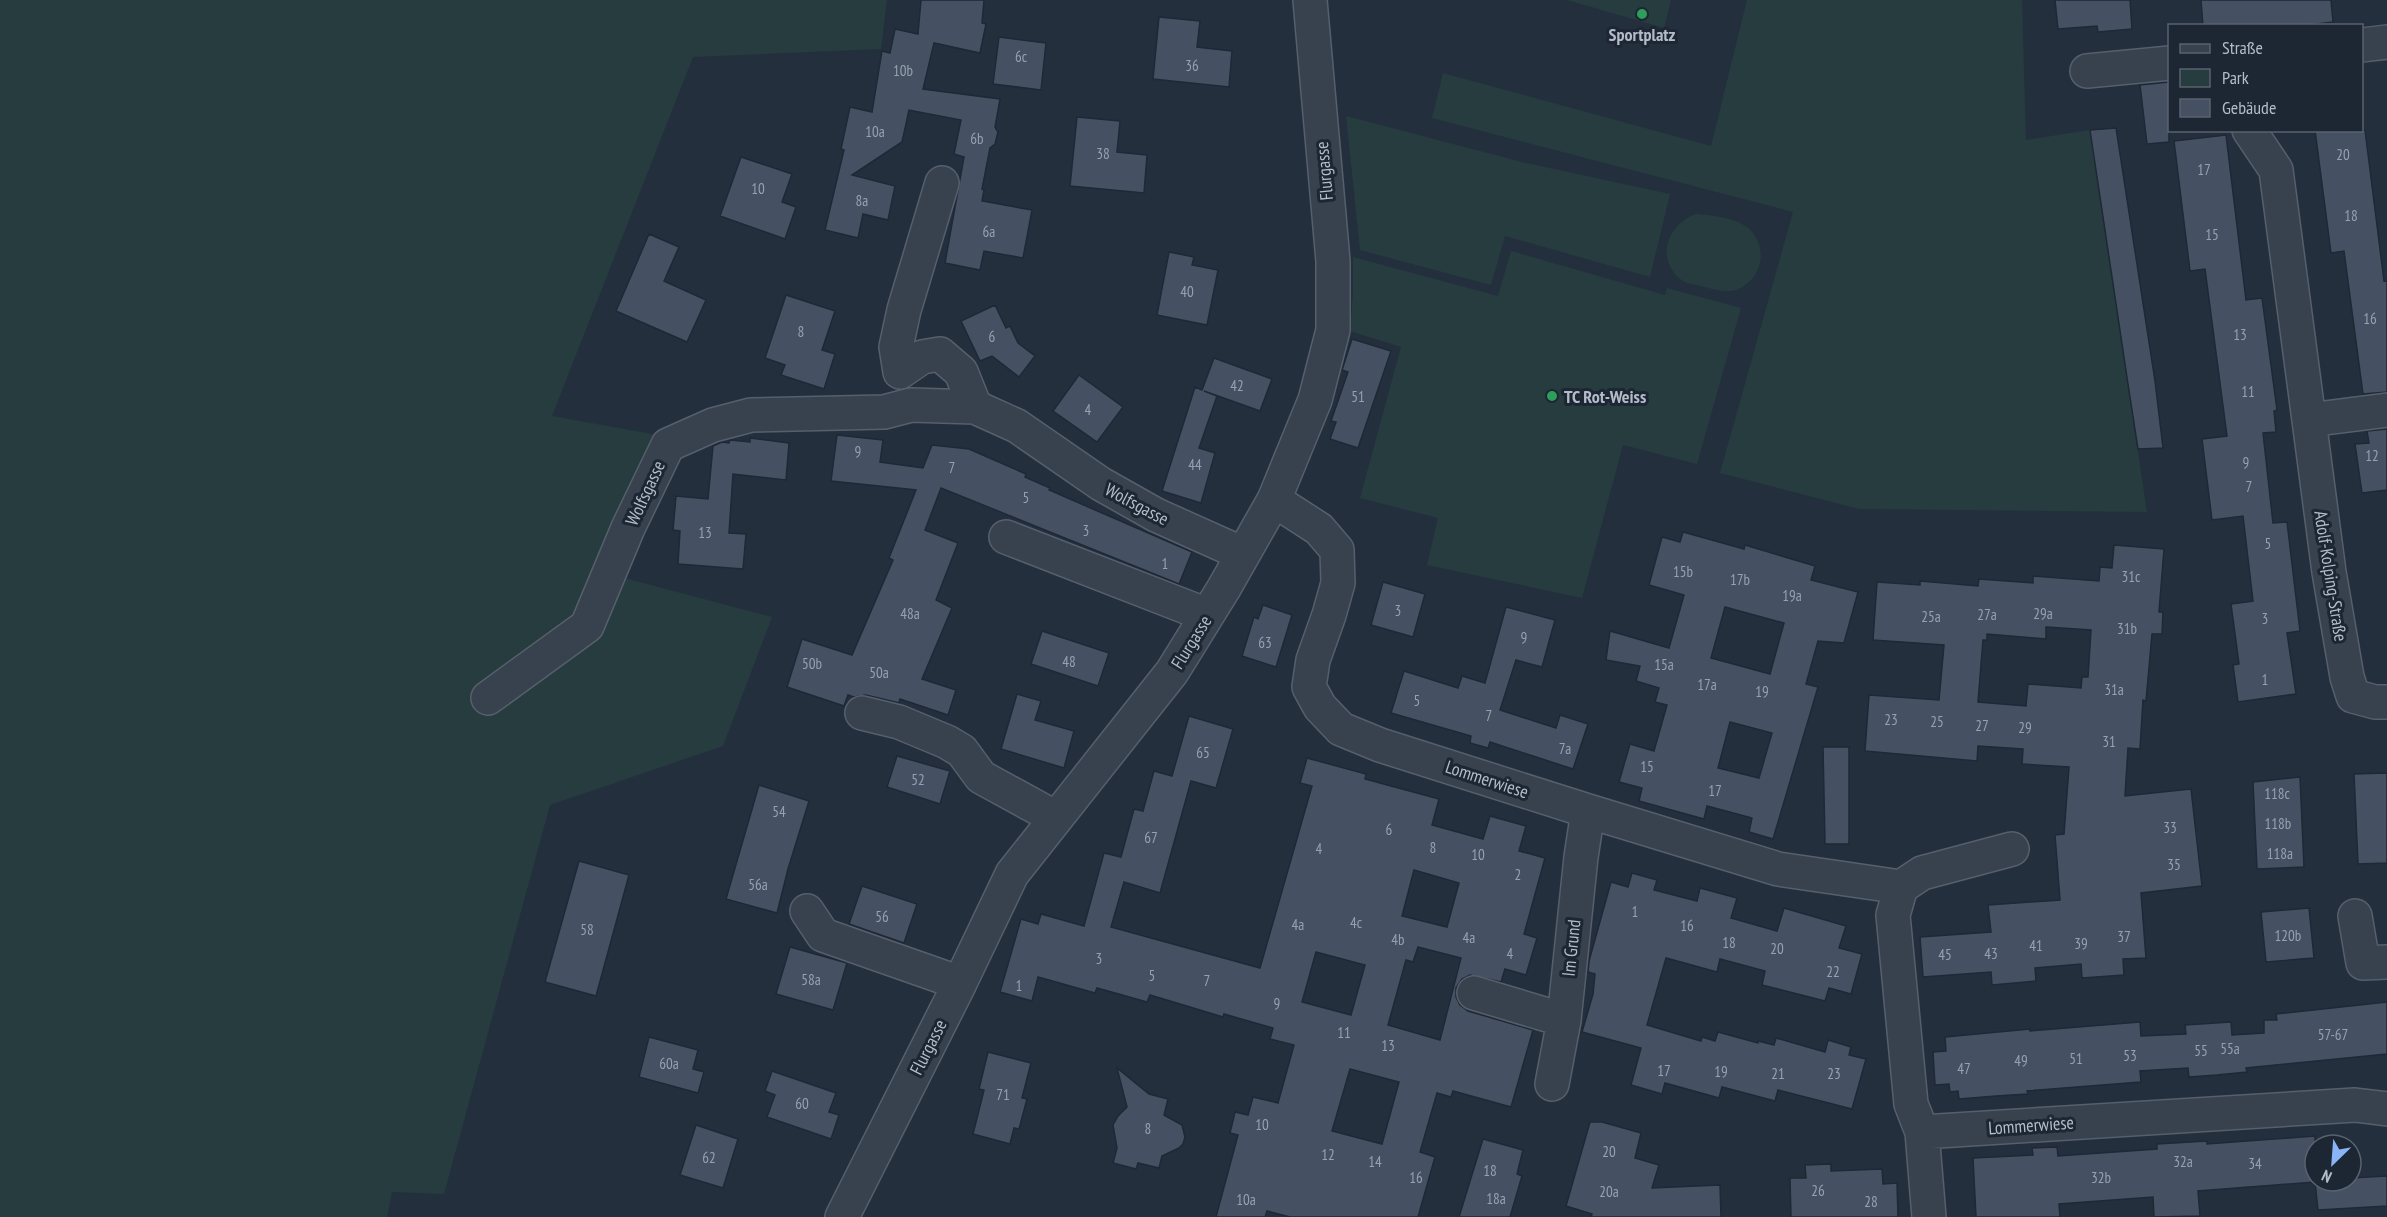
<svg xmlns="http://www.w3.org/2000/svg" width="2387" height="1217" viewBox="0 0 2387 1217" font-family="'PT Sans Narrow',sans-serif">
<style>
.green{fill:#263c3f}
.building{fill:#455162;stroke:#1f2835;stroke-width:1.5;fill-rule:evenodd}
.lines{fill:none;stroke-linecap:round;stroke-linejoin:round}
.minor-casing{stroke:#565f6c;stroke-width:36}
.minor{stroke:#38414e;stroke-width:33}
.leisure-dot{fill:#2e9e5b;stroke:#1d2633;stroke-width:2}
.labels{text-anchor:middle;dominant-baseline:central;stroke-width:6;stroke-linejoin:round;paint-order:stroke}
.number-label{font-size:15px;fill:#98a1af}
.poi-label{font-size:18px;font-weight:bold;fill:#b4bcc9;stroke:#1d2633}
.street-label{font-size:18px;fill:#b4bcc9;stroke:#1d2633}
</style>
<rect width="100%" height="100%" fill="#242f3e"/>
<path class="green" d="M 0,0 L 887,0 L 881,49 L 693,57 L 552,416 L 658,435 L 598,571 L 772,617 L 723,746 L 550,805 L 444,1194 L 392,1192 L 387,1217 L 0,1217 Z
M 1567,0 L 1671,0 L 1664,28 Z
M 1747,0 L 2022,0 L 2026,140 L 2090,130 L 2147,512 L 1859,509 L 1720,473 L 1793,212 L 1432,118 L 1443,73 L 1711,146 Z
M 1346,116 L 1522,162 L 1670,194 L 1650,277 L 1505,236 L 1491,285 L 1360,250 Z
M 1696,214 C 1710,215 1729,217 1742,224 C 1764,235 1767,266 1749,282 C 1734,297 1716,290 1697,285 C 1692,284 1685,283 1680,279 C 1655,257 1668,224 1696,214 Z
M 1511,251 L 1665,295 L 1667,288 L 1741,308 L 1697,464 L 1623,445 L 1582,598 L 1427,565 L 1438,518 L 1360,498 L 1401,347 L 1350,331 L 1353,294 L 1353,257 L 1498,296 Z"/>
<path class="building" d="M 921,0 L 984,0 L 982,23 L 986,24 L 980,53 L 934,43 L 923,89 L 1000,99 L 995,127 L 998,132 L 995,144 L 990,148 L 982,189 L 984,190 L 982,201 L 1032,210 L 1023,258 L 984,251 L 980,270 L 945,263 L 964,157 L 954,154 L 961,120 L 909,110 L 902,142 L 852,175 L 895,186 L 888,220 L 863,214 L 858,238 L 825,230 L 844,150 L 841,149 L 850,107 L 872,112 L 882,51 L 890,53 L 895,29 L 918,34 Z
M 2055,0 L 2130,0 L 2132,29 L 2098,32 L 2097,26 L 2058,29 Z
M 2201,0 L 2331,0 L 2333,22 L 2301,26 L 2203,26 Z
M 1159,17 L 1200,21 L 1197,47 L 1232,51 L 1229,87 L 1153,79 Z
M 999,37 L 1046,43 L 1041,90 L 993,84 Z
M 2169,82 L 2169,142 L 2147,144 L 2140,85 Z
M 1077,117 L 1120,121 L 1117,152 L 1147,155 L 1144,193 L 1070,186 Z
M 2116,128 L 2155,381 L 2163,448 L 2138,449 L 2128,384 L 2090,130 Z
M 2315,130 L 2365,130 L 2384,281 L 2387,280 L 2387,392 L 2363,394 L 2344,251 L 2331,253 Z
M 2226,135 L 2246,300 L 2262,298 L 2277,410 L 2274,411 L 2276,432 L 2263,433 L 2273,523 L 2287,522 L 2300,631 L 2287,633 L 2296,694 L 2238,702 L 2233,665 L 2239,664 L 2231,604 L 2253,601 L 2243,516 L 2212,520 L 2202,439 L 2227,436 L 2205,269 L 2190,271 L 2174,141 Z
M 741,157 L 792,174 L 782,202 L 796,207 L 785,239 L 720,216 Z
M 649,234 L 679,247 L 664,281 L 706,300 L 687,342 L 616,311 Z
M 1169,252 L 1194,257 L 1192,265 L 1218,270 L 1207,325 L 1157,315 Z
M 786,295 L 835,311 L 822,350 L 835,354 L 824,389 L 781,375 L 785,365 L 765,358 Z
M 995,305 L 1006,328 L 1010,326 L 1018,343 L 1035,356 L 1019,377 L 992,356 L 980,361 L 961,321 Z
M 1352,339 L 1391,351 L 1358,448 L 1330,439 L 1336,422 L 1331,421 L 1348,372 L 1342,370 Z
M 1214,358 L 1272,379 L 1260,411 L 1204,391 L 1217,396 L 1199,448 L 1215,453 L 1201,503 L 1162,491 L 1195,387 L 1202,390 Z
M 1079,375 L 1123,407 L 1097,442 L 1053,411 Z
M 2387,429 L 2387,490 L 2362,493 L 2355,444 L 2369,443 L 2367,431 Z
M 837,435 L 883,440 L 880,462 L 923,468 L 932,445 L 969,449 L 1026,474 L 1025,477 L 1050,488 L 1049,490 L 1192,552 L 1179,584 L 941,488 L 925,530 L 958,543 L 936,600 L 952,608 L 922,679 L 956,690 L 948,715 L 900,699 L 899,703 L 866,695 L 854,697 L 848,695 L 844,706 L 787,687 L 802,639 L 852,655 L 893,560 L 889,558 L 916,490 L 831,481 Z
M 750,438 L 789,443 L 786,480 L 733,474 L 729,533 L 746,534 L 743,569 L 678,564 L 680,531 L 673,530 L 676,496 L 708,499 L 713,446 L 722,442 L 729,443 L 730,440 L 750,442 Z
M 1683,532 L 1744,549 L 1745,545 L 1815,566 L 1811,580 L 1858,592 L 1844,643 L 1818,641 L 1806,684 L 1818,687 L 1773,839 L 1749,832 L 1752,818 L 1707,806 L 1704,819 L 1639,801 L 1642,788 L 1619,782 L 1630,744 L 1654,751 L 1667,705 L 1655,702 L 1659,688 L 1636,681 L 1640,666 L 1606,660 L 1610,631 L 1669,648 L 1684,595 L 1649,585 L 1662,537 L 1680,542 ZM 1725,607 L 1784,623 L 1770,674 L 1711,658 ZM 1730,722 L 1772,733 L 1759,778 L 1718,768 Z
M 2114,545 L 2164,549 L 2159,612 L 2163,612 L 2162,634 L 2152,634 L 2146,701 L 2143,700 L 2140,749 L 2128,748 L 2125,796 L 2191,789 L 2202,886 L 2141,893 L 2146,958 L 2123,959 L 2124,975 L 2082,978 L 2081,964 L 2035,968 L 2036,981 L 1992,985 L 1991,972 L 1923,977 L 1920,937 L 1991,932 L 1988,905 L 2060,900 L 2055,835 L 2064,834 L 2069,767 L 2022,764 L 2023,749 L 1978,746 L 1977,761 L 1865,751 L 1869,695 L 1939,700 L 1944,645 L 1873,640 L 1877,582 L 1920,585 L 1920,581 L 1978,586 L 1979,579 L 2033,583 L 2033,576 L 2099,581 L 2100,567 L 2112,568 ZM 2046,627 L 2091,630 L 2088,677 L 2082,677 L 2081,688 L 2028,684 L 2026,706 L 1978,702 L 1983,640 L 1987,640 L 1987,634 L 2046,639 Z
M 1383,582 L 1425,594 L 1413,637 L 1371,625 Z
M 1263,605 L 1292,615 L 1276,667 L 1242,656 L 1254,617 L 1258,619 Z
M 1506,607 L 1555,620 L 1542,667 L 1516,660 L 1500,710 L 1556,728 L 1560,715 L 1588,724 L 1573,769 L 1490,742 L 1488,748 L 1470,743 L 1471,736 L 1391,713 L 1404,671 L 1458,688 L 1462,676 L 1485,683 Z
M 1042,631 L 1109,653 L 1098,686 L 1031,664 Z
M 1017,694 L 1041,701 L 1035,720 L 1074,731 L 1064,768 L 1001,749 Z
M 1189,716 L 1233,729 L 1216,788 L 1191,781 L 1160,893 L 1124,882 L 1111,927 L 1260,968 L 1312,786 L 1300,783 L 1307,758 L 1366,774 L 1365,779 L 1439,799 L 1432,825 L 1483,839 L 1490,816 L 1526,826 L 1519,851 L 1545,858 L 1524,934 L 1537,938 L 1526,975 L 1505,969 L 1501,982 L 1470,975 L 1462,979 L 1456,988 L 1456,997 L 1460,1005 L 1468,1011 L 1533,1030 L 1511,1107 L 1453,1091 L 1451,1097 L 1437,1093 L 1420,1152 L 1435,1157 L 1418,1217 L 1290,1217 L 1267,1211 L 1265,1217 L 1216,1217 L 1238,1135 L 1230,1133 L 1235,1112 L 1248,1115 L 1253,1097 L 1278,1103 L 1294,1045 L 1270,1039 L 1273,1028 L 1224,1014 L 1223,1017 L 1150,995 L 1147,1002 L 1097,988 L 1095,993 L 1038,977 L 1032,1001 L 1000,992 L 1021,919 L 1038,924 L 1041,914 L 1084,926 L 1104,853 L 1121,857 L 1134,809 L 1143,811 L 1154,771 L 1172,776 ZM 1414,870 L 1459,883 L 1447,927 L 1402,916 ZM 1418,947 L 1461,958 L 1440,1040 L 1388,1025 L 1406,960 L 1413,962 ZM 1316,952 L 1365,965 L 1351,1015 L 1302,1002 ZM 1350,1069 L 1399,1082 L 1382,1144 L 1332,1131 Z
M 1823,747 L 1849,747 L 1849,844 L 1825,844 Z
M 897,756 L 950,771 L 940,804 L 887,787 Z
M 2387,773 L 2387,863 L 2358,864 L 2354,774 Z
M 2300,777 L 2304,867 L 2257,869 L 2253,782 Z
M 759,785 L 809,801 L 788,869 L 777,913 L 726,899 Z
M 579,861 L 629,875 L 596,996 L 545,982 Z
M 1632,873 L 1657,880 L 1654,890 L 1697,901 L 1700,888 L 1737,898 L 1731,918 L 1777,931 L 1784,908 L 1846,926 L 1839,948 L 1862,954 L 1851,994 L 1829,988 L 1825,1001 L 1762,985 L 1765,971 L 1720,959 L 1717,972 L 1666,958 L 1647,1025 L 1701,1041 L 1702,1037 L 1715,1041 L 1718,1032 L 1758,1043 L 1758,1041 L 1774,1045 L 1776,1038 L 1825,1052 L 1828,1040 L 1851,1047 L 1849,1055 L 1866,1059 L 1852,1109 L 1778,1090 L 1775,1101 L 1722,1087 L 1719,1098 L 1665,1083 L 1662,1094 L 1631,1085 L 1641,1048 L 1582,1032 L 1593,994 L 1595,974 L 1588,972 L 1589,961 L 1611,882 L 1628,887 Z
M 862,886 L 917,904 L 904,943 L 849,924 Z
M 2309,908 L 2314,958 L 2266,962 L 2261,912 Z
M 790,947 L 847,963 L 833,1010 L 776,994 Z
M 2387,1002 L 2387,1054 L 2246,1068 L 2247,1072 L 2217,1075 L 2189,1077 L 2188,1068 L 2140,1071 L 2141,1082 L 2027,1091 L 2028,1094 L 1996,1096 L 1959,1099 L 1958,1091 L 1950,1092 L 1949,1084 L 1935,1085 L 1933,1052 L 1946,1051 L 1945,1037 L 2030,1029 L 2030,1031 L 2140,1022 L 2141,1036 L 2186,1034 L 2185,1025 L 2231,1022 L 2232,1035 L 2264,1033 L 2264,1020 L 2277,1020 L 2276,1014 Z
M 649,1037 L 698,1050 L 693,1069 L 704,1072 L 698,1093 L 639,1077 Z
M 988,1052 L 1031,1063 L 1022,1098 L 1027,1099 L 1019,1129 L 1014,1128 L 1010,1144 L 973,1134 L 984,1090 L 979,1089 Z
M 1117,1068 L 1149,1094 L 1168,1099 L 1164,1115 L 1182,1125 L 1185,1137 L 1183,1144 L 1179,1148 L 1162,1156 L 1159,1168 L 1138,1163 L 1136,1169 L 1113,1163 L 1117,1148 L 1113,1125 L 1118,1116 L 1127,1107 Z
M 772,1071 L 836,1093 L 829,1112 L 839,1115 L 831,1139 L 767,1117 L 775,1095 L 765,1091 Z
M 1590,1122 L 1602,1122 L 1641,1133 L 1635,1158 L 1659,1165 L 1652,1188 L 1720,1185 L 1721,1217 L 1591,1217 L 1592,1214 L 1566,1206 Z
M 696,1125 L 738,1139 L 723,1188 L 680,1175 Z
M 2315,1136 L 2315,1181 L 2351,1181 L 2351,1178 L 2387,1176 L 2387,1206 L 2318,1210 L 2315,1182 L 2198,1191 L 2200,1216 L 2154,1217 L 2153,1197 L 2059,1204 L 2060,1217 L 1976,1217 L 1973,1158 L 2033,1155 L 2032,1148 L 2057,1147 L 2058,1156 L 2157,1149 L 2157,1144 L 2207,1141 L 2207,1144 Z
M 1483,1139 L 1523,1150 L 1517,1174 L 1522,1176 L 1510,1217 L 1459,1217 Z
M 1831,1164 L 1831,1171 L 1882,1169 L 1883,1184 L 1897,1183 L 1898,1217 L 1791,1217 L 1790,1178 L 1806,1178 L 1805,1165 Z"/>
<g class="lines">
<defs>
<path id="minor" d="M 2362,45 L 2387,42
M 2087,71 L 2170,63
M 2249,130 L 2276,170 L 2329,572 L 2347,677 L 2353,696 L 2375,702 L 2387,702
M 942,183 L 904,310 L 896,347 L 900,372 L 922,357 L 940,354 L 961,372 L 975,407
M 2309,420 L 2387,410
M 1274,500 L 1319,529 L 1337,550 L 1338,583 L 1329,615 L 1313,660 L 1309,687 L 1320,707 L 1341,729 L 1380,745 L 1588,811 L 1778,869 L 1901,887
M 1006,537 L 1207,615
M 488,698 L 587,626 L 628,528 L 668,445 L 713,425 L 751,415 L 884,412 L 911,405 L 975,407 L 1017,426 L 1101,484 L 1156,515 L 1243,554
M 862,713 L 899,722 L 947,742 L 962,751 L 981,777 L 1056,818
M 2012,849 L 1922,873 L 1901,887 L 1893,915 L 1911,1104 L 1922,1132 L 2355,1105 L 2387,1109
M 807,911 L 823,935 L 960,983
M 2355,916 L 2363,963 L 2387,962
M 1474,993 L 1564,1020
M 1552,1084 L 1564,1020 L 1581,857 L 1588,811
M 1922,1132 L 1929,1217
M 842,1217 L 958,987 L 1012,874 L 1172,672 L 1224,588 L 1274,500 L 1315,400 L 1333,330 L 1333,261 L 1310,0"/>
</defs>
<use href="#minor" class="minor-casing"/>
<use href="#minor" class="minor"/>
</g>
<g class="leisure-dot">
<circle cx="1642" cy="14" r="6"/>
<circle cx="1552" cy="396" r="6"/>
</g>
<g class="labels">
<g class="number-label">
<text x="1021" y="56">6c</text>
<text x="1192" y="65">36</text>
<text x="903" y="70">10b</text>
<text x="875" y="131">10a</text>
<text x="977" y="138">6b</text>
<text x="1103" y="153">38</text>
<text x="2343" y="154">20</text>
<text x="2204" y="169">17</text>
<text x="758" y="188">10</text>
<text x="862" y="200">8a</text>
<text x="2351" y="215">18</text>
<text x="989" y="231">6a</text>
<text x="2212" y="234">15</text>
<text x="1187" y="291">40</text>
<text x="2370" y="318">16</text>
<text x="801" y="331">8</text>
<text x="2240" y="334">13</text>
<text x="992" y="336">6</text>
<text x="1237" y="385">42</text>
<text x="2248" y="391">11</text>
<text x="1358" y="396">51</text>
<text x="1088" y="409">4</text>
<text x="858" y="451">9</text>
<text x="2372" y="455">12</text>
<text x="2246" y="462">9</text>
<text x="1195" y="464">44</text>
<text x="952" y="467">7</text>
<text x="2249" y="486">7</text>
<text x="1026" y="497">5</text>
<text x="1086" y="530">3</text>
<text x="705" y="532">13</text>
<text x="2268" y="543">5</text>
<text x="1165" y="563">1</text>
<text x="1683" y="571">15b</text>
<text x="2131" y="576">31c</text>
<text x="1740" y="579">17b</text>
<text x="1792" y="595">19a</text>
<text x="1398" y="610">3</text>
<text x="910" y="613">48a</text>
<text x="2043" y="613">29a</text>
<text x="1987" y="614">27a</text>
<text x="1931" y="616">25a</text>
<text x="2265" y="618">3</text>
<text x="2127" y="628">31b</text>
<text x="1524" y="637">9</text>
<text x="1265" y="642">63</text>
<text x="1069" y="661">48</text>
<text x="812" y="663">50b</text>
<text x="1664" y="664">15a</text>
<text x="879" y="672">50a</text>
<text x="2265" y="679">1</text>
<text x="1707" y="684">17a</text>
<text x="2114" y="689">31a</text>
<text x="1762" y="691">19</text>
<text x="1417" y="700">5</text>
<text x="1489" y="715">7</text>
<text x="1891" y="719">23</text>
<text x="1937" y="721">25</text>
<text x="1982" y="725">27</text>
<text x="2025" y="727">29</text>
<text x="2109" y="741">31</text>
<text x="1565" y="748">7a</text>
<text x="1203" y="752">65</text>
<text x="1647" y="766">15</text>
<text x="918" y="779">52</text>
<text x="1715" y="790">17</text>
<text x="2277" y="793">118c</text>
<text x="779" y="811">54</text>
<text x="2278" y="823">118b</text>
<text x="2170" y="827">33</text>
<text x="1389" y="829">6</text>
<text x="1151" y="837">67</text>
<text x="1433" y="847">8</text>
<text x="1319" y="848">4</text>
<text x="2280" y="853">118a</text>
<text x="1478" y="854">10</text>
<text x="2174" y="864">35</text>
<text x="1518" y="874">2</text>
<text x="758" y="884">56a</text>
<text x="1635" y="911">1</text>
<text x="882" y="916">56</text>
<text x="1356" y="922">4c</text>
<text x="1298" y="924">4a</text>
<text x="1687" y="925">16</text>
<text x="587" y="929">58</text>
<text x="2288" y="935">120b</text>
<text x="2124" y="936">37</text>
<text x="1469" y="937">4a</text>
<text x="1398" y="939">4b</text>
<text x="1729" y="942">18</text>
<text x="2081" y="943">39</text>
<text x="2036" y="945">41</text>
<text x="1777" y="948">20</text>
<text x="1510" y="953">4</text>
<text x="1991" y="953">43</text>
<text x="1945" y="954">45</text>
<text x="1099" y="958">3</text>
<text x="1833" y="971">22</text>
<text x="1152" y="975">5</text>
<text x="811" y="979">58a</text>
<text x="1207" y="980">7</text>
<text x="1019" y="985">1</text>
<text x="1277" y="1003">9</text>
<text x="1344" y="1032">11</text>
<text x="2333" y="1034">57-67</text>
<text x="1388" y="1045">13</text>
<text x="2230" y="1048">55a</text>
<text x="2201" y="1050">55</text>
<text x="2130" y="1055">53</text>
<text x="2076" y="1058">51</text>
<text x="2021" y="1060">49</text>
<text x="669" y="1063">60a</text>
<text x="1964" y="1068">47</text>
<text x="1664" y="1070">17</text>
<text x="1721" y="1071">19</text>
<text x="1778" y="1073">21</text>
<text x="1834" y="1073">23</text>
<text x="1003" y="1094">71</text>
<text x="802" y="1103">60</text>
<text x="1262" y="1124">10</text>
<text x="1148" y="1128">8</text>
<text x="1609" y="1151">20</text>
<text x="1328" y="1154">12</text>
<text x="709" y="1157">62</text>
<text x="1375" y="1161">14</text>
<text x="2183" y="1161">32a</text>
<text x="2255" y="1163">34</text>
<text x="1490" y="1170">18</text>
<text x="1416" y="1177">16</text>
<text x="2101" y="1177">32b</text>
<text x="1818" y="1190">26</text>
<text x="1609" y="1191">20a</text>
<text x="1496" y="1198">18a</text>
<text x="1246" y="1199">10a</text>
<text x="1871" y="1201">28</text>
</g>
<g class="poi-label">
<text x="1642" y="34">Sportplatz</text>
<text x="1564" y="396" text-anchor="start">TC Rot-Weiss</text>
</g>
<g class="street-label">
<text transform="translate(1324 171) rotate(-95)">Flurgasse</text>
<text transform="translate(645 493) rotate(-65)">Wolfsgasse</text>
<text transform="translate(1137 504) rotate(28)">Wolfsgasse</text>
<text transform="translate(2331 576) rotate(81)">Adolf-Kolping-Straße</text>
<text transform="translate(1191 642) rotate(-58)">Flurgasse</text>
<text transform="translate(1487 779) rotate(18)">Lommerwiese</text>
<text transform="translate(1571 948) rotate(-84)">Im Grund</text>
<text transform="translate(928 1047) rotate(-63)">Flurgasse</text>
<text transform="translate(2031 1125) rotate(-4)">Lommerwiese</text>
</g>
</g>
<rect x="2168" y="24" width="195" height="108" fill="#1d2633" stroke="#59626f" stroke-width="1.5"/>
<rect x="2180" y="44" width="30" height="9" fill="#38414e" stroke="#59626f" stroke-width="1.5"/>
<text x="2222" y="54" font-size="18" fill="#b4bcc9">Straße</text>
<rect x="2180" y="69" width="30" height="18" fill="#263c3f" stroke="#59626f" stroke-width="1.5"/>
<text x="2222" y="84" font-size="18" fill="#b4bcc9">Park</text>
<rect x="2180" y="99" width="30" height="18" fill="#455162" stroke="#59626f" stroke-width="1.5"/>
<text x="2222" y="114" font-size="18" fill="#b4bcc9">Gebäude</text>
<g transform="translate(2333 1163) rotate(205)"><circle r="28" fill="#1d2633" stroke="#59626f" stroke-width="1.5"/>
<path d="M0-4.5L10 22L0 15L-10 22Z" fill="#8ab4f8"/>
<text y="-9" font-size="16" font-weight="bold" text-anchor="middle" fill="#b4bcc9">N</text>
</g>
</svg>
